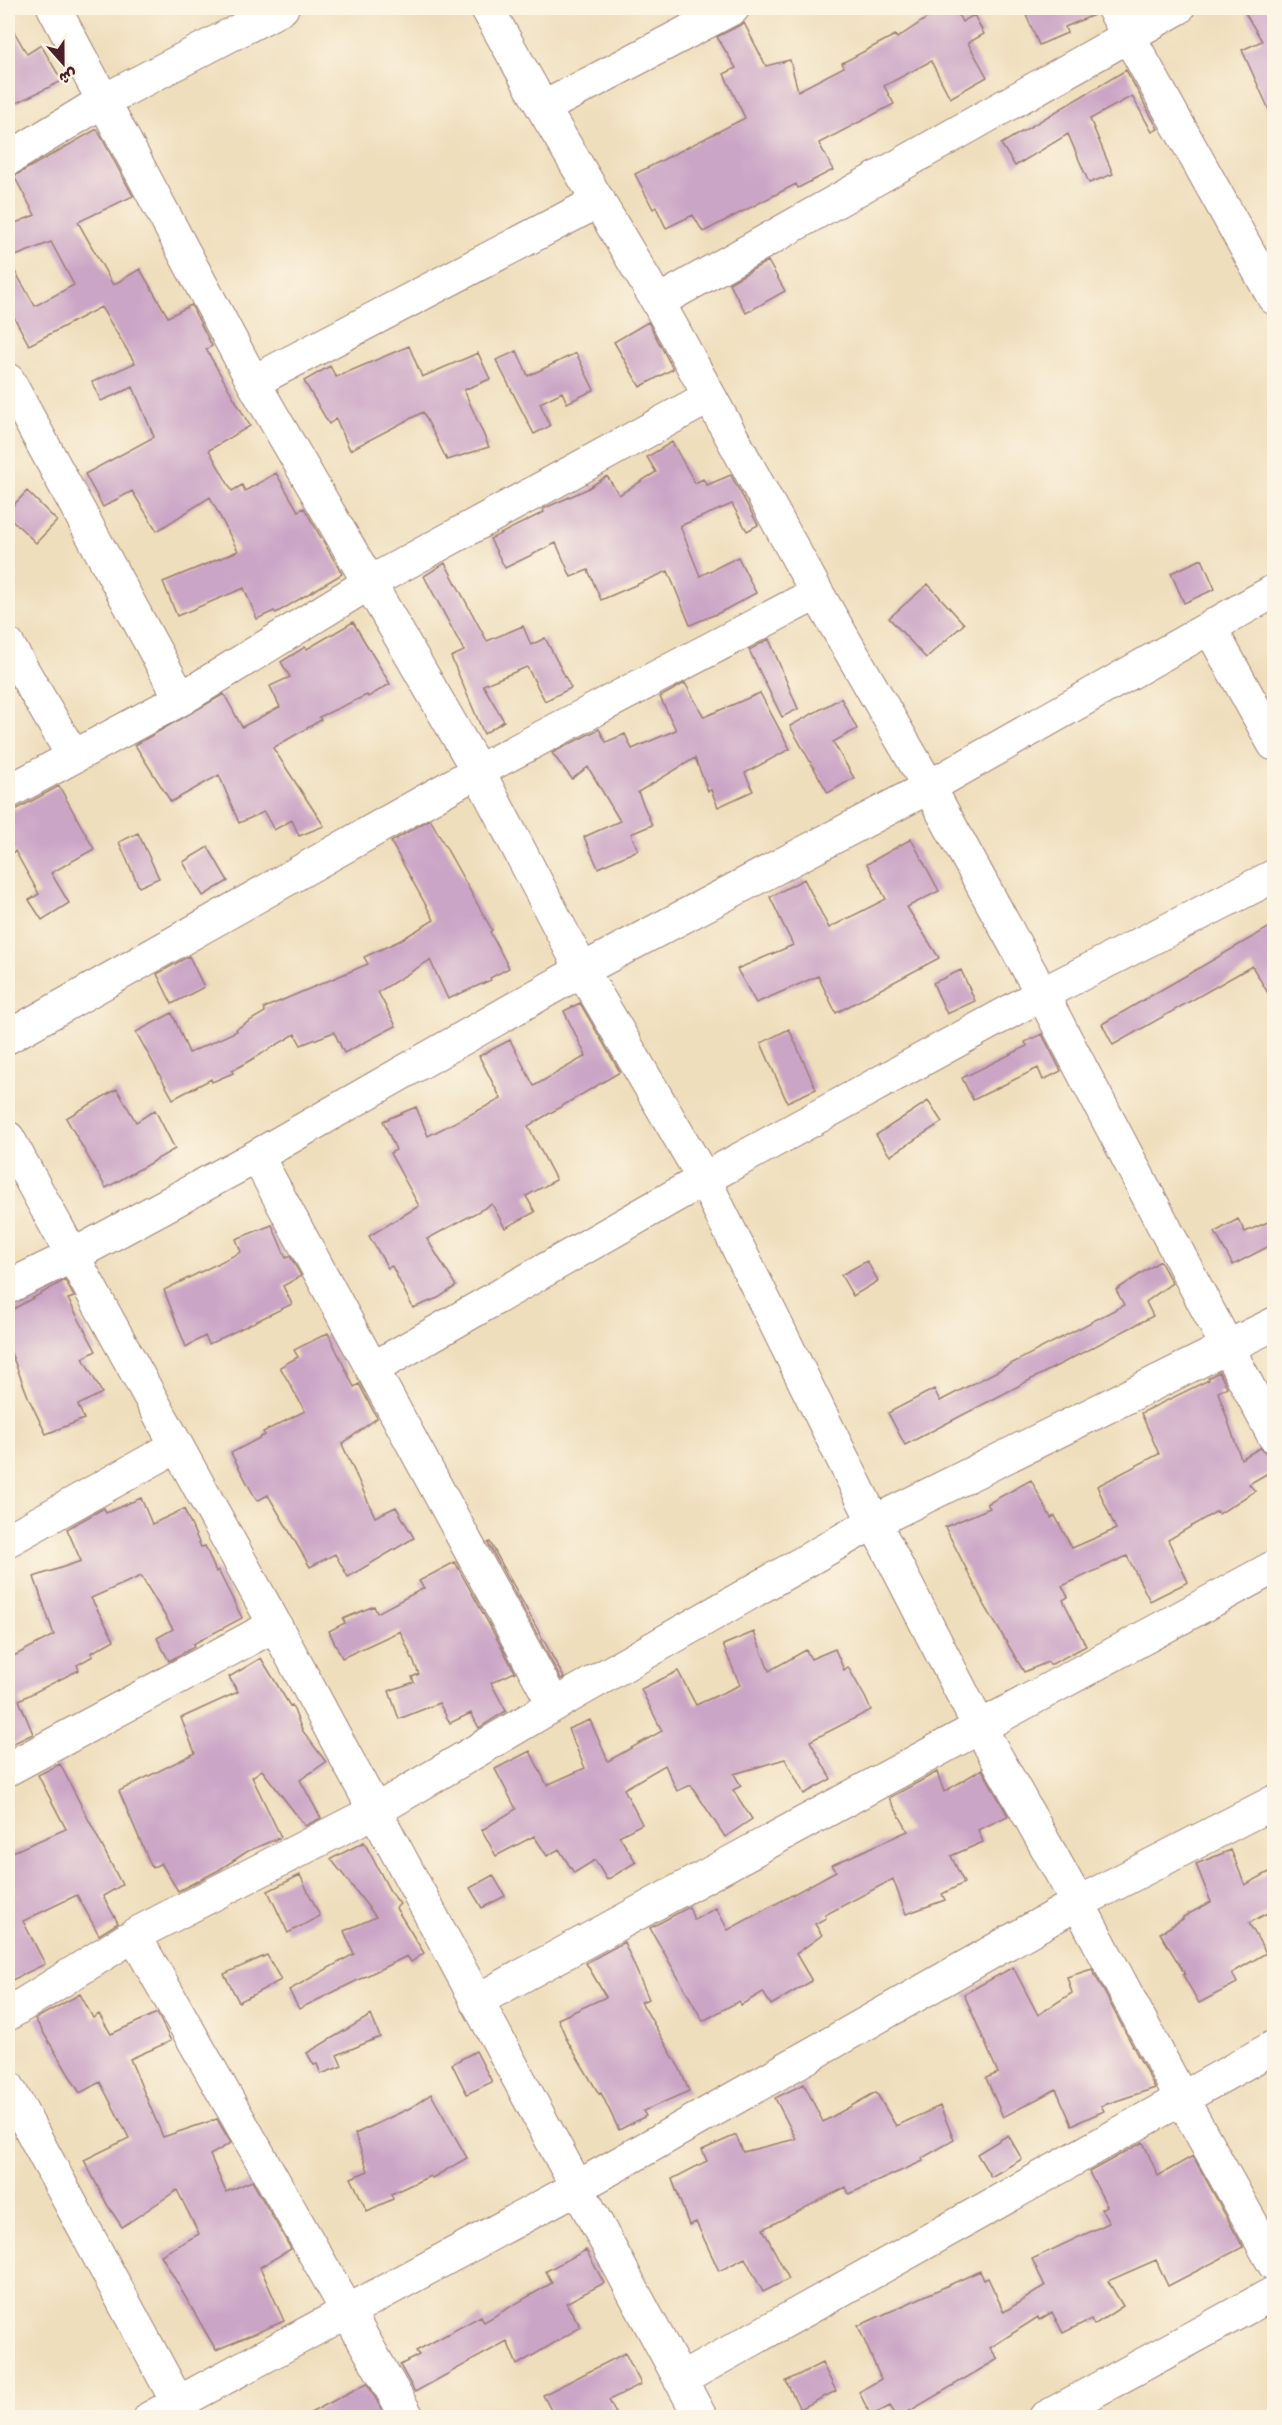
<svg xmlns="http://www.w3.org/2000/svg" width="1282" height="2425" viewBox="0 0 1282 2425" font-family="Itim,'Playpen Sans Arabic',sans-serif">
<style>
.building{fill:#cba5c6;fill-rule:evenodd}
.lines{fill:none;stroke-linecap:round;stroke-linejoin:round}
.minor-casing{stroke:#9c7e74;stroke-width:35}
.minor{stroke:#fff;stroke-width:33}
</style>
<rect width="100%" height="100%" fill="#fcf5e5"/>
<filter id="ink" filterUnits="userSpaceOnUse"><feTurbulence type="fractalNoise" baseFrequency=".0167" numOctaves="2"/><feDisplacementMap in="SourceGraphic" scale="12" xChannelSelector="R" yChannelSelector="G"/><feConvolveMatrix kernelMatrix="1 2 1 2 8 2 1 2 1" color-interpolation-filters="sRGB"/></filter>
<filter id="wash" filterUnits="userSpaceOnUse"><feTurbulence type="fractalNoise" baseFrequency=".008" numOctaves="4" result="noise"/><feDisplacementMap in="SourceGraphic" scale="24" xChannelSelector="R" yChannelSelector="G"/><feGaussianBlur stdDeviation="1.35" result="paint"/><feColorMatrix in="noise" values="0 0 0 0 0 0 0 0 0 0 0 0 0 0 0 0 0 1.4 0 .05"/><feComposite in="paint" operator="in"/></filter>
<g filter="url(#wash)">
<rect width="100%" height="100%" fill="#efdebc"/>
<g id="blocks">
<path class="building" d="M 942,8 L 955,8 L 962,22 L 974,15 L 984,34 L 968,43 L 987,77 L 950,98 L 931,61 L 884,86 L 894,104 L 819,143 L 833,170 L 798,188 L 796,184 L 703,232 L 693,215 L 666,228 L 656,207 L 653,209 L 635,174 L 745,118 L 724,74 L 736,68 L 717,37 L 744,23 L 766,66 L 790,60 L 798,91 L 844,67 L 842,63 L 895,35 L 897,38 Z
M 1043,8 L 1094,8 L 1096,14 L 1065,27 L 1067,33 L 1039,45 L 1026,15 Z
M 1242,8 L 1275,8 L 1275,123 L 1242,50 L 1262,41 Z
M 8,21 L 27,54 L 41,45 L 62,81 L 8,107 Z
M 1126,70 L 1158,129 L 1152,132 L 1132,96 L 1090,119 L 1113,174 L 1089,183 L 1068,134 L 1015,166 L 1001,144 Z
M 97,129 L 133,196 L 78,222 L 113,285 L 140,269 L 168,317 L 191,305 L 212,346 L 206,349 L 250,426 L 209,450 L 232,491 L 242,485 L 245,491 L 276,473 L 298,511 L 304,508 L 342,574 L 276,613 L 274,611 L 257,619 L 244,588 L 177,616 L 163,582 L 238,551 L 210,497 L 157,531 L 132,491 L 103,507 L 85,474 L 154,437 L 133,387 L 101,401 L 92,382 L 135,363 L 101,307 L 29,345 L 8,306 L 8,226 L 35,215 L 14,176 ZM 51,242 L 74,285 L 35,306 L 8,259 Z
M 768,261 L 785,291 L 746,313 L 729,283 Z
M 648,322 L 673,369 L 640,387 L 614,342 Z
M 409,346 L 422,377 L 478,353 L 490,379 L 464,390 L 489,447 L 447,460 L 423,412 L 350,450 L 336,419 L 329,424 L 304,381 L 330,366 L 336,377 Z
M 517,351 L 528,376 L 576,353 L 594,390 L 567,403 L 562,392 L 540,403 L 550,426 L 534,434 L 496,360 Z
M 672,442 L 695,483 L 703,479 L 707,485 L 731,475 L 758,525 L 747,531 L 732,504 L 680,526 L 700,576 L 738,557 L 756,593 L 721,612 L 690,625 L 668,571 L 601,600 L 588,570 L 571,577 L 556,543 L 505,568 L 490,539 L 544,512 L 543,509 L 587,489 L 607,476 L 619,495 L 656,472 L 647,457 Z
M 27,491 L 57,521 L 36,543 L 8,516 L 8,511 Z
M 1202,559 L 1215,589 L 1184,603 L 1171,573 Z
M 445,563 L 487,641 L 523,626 L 531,645 L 545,638 L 571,688 L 545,701 L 527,667 L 483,685 L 504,721 L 484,734 L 451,657 L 464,651 L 424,576 Z
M 928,584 L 964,624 L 926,658 L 889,618 Z
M 353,622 L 390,684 L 368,697 L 367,695 L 319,717 L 321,720 L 273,748 L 324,826 L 299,836 L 292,820 L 274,830 L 264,812 L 239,823 L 219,775 L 171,802 L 135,745 L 224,694 L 242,727 L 280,707 L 270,686 L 290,677 L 281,662 L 305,647 L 307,649 Z
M 769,639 L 798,709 L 782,717 L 749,650 Z
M 685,683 L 704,717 L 760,693 L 790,749 L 745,773 L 753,791 L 718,807 L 711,790 L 708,791 L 695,758 L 638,792 L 652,825 L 631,834 L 638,850 L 598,868 L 584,837 L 620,821 L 588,767 L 572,779 L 552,753 L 599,729 L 606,742 L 625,734 L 632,749 L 676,730 L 660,697 Z
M 841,698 L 857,729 L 833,742 L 854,778 L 828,793 L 790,726 Z
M 59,786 L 94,849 L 51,873 L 69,903 L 42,920 L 29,900 L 39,894 L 15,851 L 8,855 L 8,811 L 17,809 Z
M 430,819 L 492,930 L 490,932 L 509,968 L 490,978 L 491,980 L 448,999 L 430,960 L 378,992 L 396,1026 L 344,1053 L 334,1032 L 301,1045 L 295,1034 L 232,1071 L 233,1073 L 212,1082 L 211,1079 L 173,1099 L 136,1032 L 172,1013 L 189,1053 L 237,1031 L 236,1029 L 265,1012 L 264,1008 L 368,964 L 364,957 L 399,941 L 434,920 L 391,842 Z
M 138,833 L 159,878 L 139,887 L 119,842 Z
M 911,839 L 939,891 L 907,907 L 939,958 L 836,1013 L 818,976 L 756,1003 L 737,969 L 793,945 L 770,897 L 804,879 L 829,928 L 886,899 L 867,864 Z
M 208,847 L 228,881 L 203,896 L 183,862 Z
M 1275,924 L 1275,1005 L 1252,966 L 1113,1045 L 1102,1024 Z
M 189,956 L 204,987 L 172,1004 L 157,974 Z
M 961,970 L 975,1001 L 947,1014 L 933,983 Z
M 580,1003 L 620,1072 L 528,1126 L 556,1180 L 526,1196 L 535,1212 L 505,1228 L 492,1204 L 427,1239 L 456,1286 L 438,1298 L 413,1308 L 392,1266 L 388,1268 L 369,1236 L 419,1206 L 390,1153 L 396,1150 L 383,1121 L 416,1107 L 428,1136 L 501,1099 L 479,1056 L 510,1040 L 534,1086 L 586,1056 L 564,1011 Z
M 789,1029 L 816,1089 L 787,1102 L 761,1043 Z
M 1042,1034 L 1061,1071 L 1043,1080 L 1038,1068 L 973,1100 L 962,1078 L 1027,1046 L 1025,1042 Z
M 117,1089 L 136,1122 L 155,1110 L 175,1149 L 106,1188 L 66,1118 Z
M 928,1101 L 942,1122 L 890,1156 L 876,1135 Z
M 1238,1219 L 1245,1232 L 1275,1219 L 1275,1243 L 1233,1265 L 1215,1232 Z
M 272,1225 L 286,1258 L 290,1256 L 301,1276 L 283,1286 L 292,1304 L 209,1344 L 205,1336 L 186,1347 L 164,1290 L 241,1252 L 236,1239 Z
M 867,1261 L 878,1281 L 853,1296 L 841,1275 Z
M 1160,1261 L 1172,1283 L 1146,1302 L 1153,1316 L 905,1445 L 888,1413 L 934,1389 L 940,1401 L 1124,1305 L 1116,1290 Z
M 65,1280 L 74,1297 L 68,1299 L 96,1351 L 83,1358 L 102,1393 L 78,1405 L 84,1419 L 46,1434 L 29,1399 L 8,1345 L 8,1312 Z
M 328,1333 L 354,1387 L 359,1384 L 377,1418 L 342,1444 L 375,1517 L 396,1507 L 414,1538 L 348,1577 L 335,1554 L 310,1567 L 268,1495 L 257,1501 L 231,1453 L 265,1435 L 263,1432 L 305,1411 L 280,1367 L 298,1357 L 294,1350 Z
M 1219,1372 L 1227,1387 L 1218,1392 L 1241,1459 L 1260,1448 L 1265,1452 L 1275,1455 L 1275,1469 L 1249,1484 L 1255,1491 L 1219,1514 L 1217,1511 L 1168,1540 L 1188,1582 L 1150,1601 L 1127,1556 L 1062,1586 L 1068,1597 L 1063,1600 L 1086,1646 L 1050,1665 L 1048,1662 L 1024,1672 L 984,1604 L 945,1527 L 990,1508 L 987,1504 L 1031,1480 L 1051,1518 L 1055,1516 L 1072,1548 L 1116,1529 L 1097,1486 L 1159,1454 L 1141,1413 L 1209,1380 L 1208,1378 Z
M 141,1498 L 152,1524 L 184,1509 L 201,1547 L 205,1546 L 216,1572 L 218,1570 L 242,1618 L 193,1644 L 194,1647 L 169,1661 L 157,1638 L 173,1629 L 141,1576 L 91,1598 L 114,1640 L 91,1653 L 93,1656 L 77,1665 L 79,1670 L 19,1700 L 33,1734 L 8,1746 L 8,1659 L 54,1635 L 34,1577 L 81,1561 L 67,1529 L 104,1508 L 106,1513 Z
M 490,1542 L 564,1678 L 561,1679 L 488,1543 Z
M 455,1562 L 515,1672 L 491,1683 L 506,1711 L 479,1728 L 471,1713 L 450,1723 L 439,1703 L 399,1719 L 389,1691 L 414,1682 L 412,1677 L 419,1674 L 400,1631 L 342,1658 L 329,1631 L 345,1623 L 343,1619 L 374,1606 L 377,1613 L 424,1588 L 419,1581 Z
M 754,1632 L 769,1671 L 806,1650 L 811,1659 L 835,1649 L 844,1670 L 848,1667 L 865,1697 L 871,1710 L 810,1741 L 831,1779 L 804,1794 L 785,1759 L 734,1774 L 741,1786 L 733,1790 L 752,1819 L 725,1837 L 691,1785 L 677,1791 L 665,1765 L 624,1789 L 642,1824 L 619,1836 L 636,1862 L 607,1880 L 595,1860 L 574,1873 L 559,1849 L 547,1856 L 534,1836 L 496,1856 L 482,1830 L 516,1809 L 495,1769 L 530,1751 L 547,1785 L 585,1768 L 568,1729 L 590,1720 L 608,1761 L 662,1731 L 641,1689 L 678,1671 L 696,1705 L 740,1685 L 723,1645 Z
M 261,1658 L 290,1706 L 292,1705 L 302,1730 L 326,1762 L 300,1780 L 321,1818 L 305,1826 L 262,1770 L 252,1777 L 281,1837 L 248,1851 L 219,1870 L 178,1891 L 161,1863 L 152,1868 L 119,1791 L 195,1753 L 181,1718 L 238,1692 L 229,1677 Z
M 60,1764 L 122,1885 L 103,1896 L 118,1923 L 99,1935 L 77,1895 L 23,1921 L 45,1964 L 8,1982 L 8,1854 L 66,1829 L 38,1775 Z
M 982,1769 L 1008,1816 L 978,1830 L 983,1842 L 951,1856 L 964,1883 L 942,1894 L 945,1900 L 906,1914 L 893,1879 L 825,1915 L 826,1918 L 815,1924 L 822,1935 L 796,1954 L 812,1981 L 771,2005 L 763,1992 L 741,2005 L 739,2001 L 703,2021 L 650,1928 L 689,1907 L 694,1920 L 716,1908 L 728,1930 L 836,1871 L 832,1865 L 908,1831 L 889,1798 L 937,1772 L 944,1792 Z
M 364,1842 L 390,1891 L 400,1904 L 396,1908 L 424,1953 L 411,1962 L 407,1956 L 299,2009 L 289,1990 L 354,1954 L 344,1931 L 376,1917 L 331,1859 Z
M 1231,1850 L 1245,1885 L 1275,1869 L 1275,1909 L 1249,1923 L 1266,1953 L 1232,1973 L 1237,1983 L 1199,2003 L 1183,1975 L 1185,1974 L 1160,1933 L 1183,1919 L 1183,1917 L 1211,1902 L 1196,1864 Z
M 300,1875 L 320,1916 L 288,1933 L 268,1891 Z
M 493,1875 L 505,1896 L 482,1908 L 470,1888 Z
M 624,1942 L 649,1999 L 641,2002 L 680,2069 L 689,2091 L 643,2111 L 646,2116 L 619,2130 L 601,2093 L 599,2094 L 568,2042 L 558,2019 L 606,1997 L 586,1963 Z
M 267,1955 L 281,1980 L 239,2002 L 224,1974 Z
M 1013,1967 L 1038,2015 L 1072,1993 L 1067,1977 L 1092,1969 L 1155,2088 L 1101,2106 L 1104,2111 L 1072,2125 L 1056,2089 L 1003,2117 L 986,2078 L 998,2073 L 964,1994 Z
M 80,1994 L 93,2018 L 99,2014 L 111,2034 L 157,2013 L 171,2041 L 130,2059 L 163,2137 L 217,2119 L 231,2143 L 210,2155 L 226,2192 L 252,2181 L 291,2249 L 260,2267 L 284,2321 L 216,2350 L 161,2255 L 199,2234 L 177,2190 L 122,2227 L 108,2206 L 84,2160 L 129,2138 L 100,2082 L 80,2093 L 35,2019 Z
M 371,2015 L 380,2037 L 337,2055 L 342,2066 L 321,2074 L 317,2064 L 314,2065 L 307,2053 Z
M 476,2051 L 492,2082 L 467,2094 L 452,2064 Z
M 804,2084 L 823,2122 L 876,2092 L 896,2126 L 940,2106 L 954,2140 L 922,2158 L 923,2161 L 849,2194 L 846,2187 L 763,2229 L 789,2279 L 763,2292 L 745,2258 L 719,2271 L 696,2222 L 689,2225 L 672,2179 L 707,2161 L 702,2150 L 736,2135 L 743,2152 L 796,2139 L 775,2098 Z
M 431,2094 L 467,2158 L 432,2178 L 430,2176 L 391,2194 L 393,2199 L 367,2211 L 351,2178 L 368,2171 L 355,2134 L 410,2108 Z
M 1008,2135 L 1022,2159 L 991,2177 L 977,2154 Z
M 1143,2142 L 1158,2176 L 1193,2156 L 1243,2247 L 1168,2286 L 1156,2260 L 1108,2281 L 1123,2306 L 1094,2325 L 1091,2319 L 1063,2333 L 1052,2312 L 1039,2320 L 1038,2317 L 990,2348 L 998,2359 L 898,2418 L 890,2406 L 871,2416 L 859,2392 L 881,2379 L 858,2326 L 980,2271 L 984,2280 L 988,2278 L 1004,2312 L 1045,2286 L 1032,2259 L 1109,2223 L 1101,2209 L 1107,2206 L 1089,2172 Z
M 586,2250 L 604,2283 L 566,2303 L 581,2327 L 517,2365 L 507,2341 L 415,2392 L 400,2365 L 419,2355 L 416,2351 L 481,2316 L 484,2322 L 552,2283 L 546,2271 Z
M 625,2353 L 641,2384 L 609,2400 L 618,2418 L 555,2418 L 543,2395 Z
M 822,2363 L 836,2391 L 800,2409 L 786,2381 Z
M 367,2383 L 384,2414 L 376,2418 L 301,2418 Z"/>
</g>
</g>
<g filter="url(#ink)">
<use href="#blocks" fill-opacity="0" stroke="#9c7e74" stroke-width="1.5"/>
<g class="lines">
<defs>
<path id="minor" d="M 54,8 L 253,382 L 478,771 L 582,970 L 704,1179 L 874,1522 L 979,1726 L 1078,1903 L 1182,2099 L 1274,2264
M 487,8 L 543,108 L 658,302 L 817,593 L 929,787 L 1042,994 L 1274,1436
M 1113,8 L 1274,298
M 543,108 L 733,8
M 8,159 L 103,101 L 282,8
M 658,302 L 1178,8
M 8,380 L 181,699
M 253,382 L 599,201
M 1210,628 L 1274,744
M 8,645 L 73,756
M 8,792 L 181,699 L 369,583 L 709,397
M 8,1037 L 478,771 L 817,593
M 8,1138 L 275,1625 L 701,2418
M 257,1156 L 554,1705
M 8,1287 L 72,1256 L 257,1156 L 582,970 L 929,787 L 1274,591
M 372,1369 L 704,1179 L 1042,994 L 1274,876
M 8,1540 L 175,1447
M 8,1769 L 275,1625
M 134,1935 L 408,2418
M 476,2001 L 1274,1567
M 8,2014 L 134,1935 L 375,1811 L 554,1705 L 874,1522 L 1274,1324
M 8,2087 L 186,2418
M 680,2380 L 1274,2047
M 150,2418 L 578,2187 L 1078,1903 L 1274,1802
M 1045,2418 L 1274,2293"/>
</defs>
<use href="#minor" class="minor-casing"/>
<use href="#minor" class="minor"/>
</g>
</g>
<rect width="1282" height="2425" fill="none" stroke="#fcf5e5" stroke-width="30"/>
<g transform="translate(63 63) rotate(159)" stroke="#fcf5e5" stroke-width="4.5" paint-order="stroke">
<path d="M0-4.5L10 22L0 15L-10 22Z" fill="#4a1f2b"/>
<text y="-9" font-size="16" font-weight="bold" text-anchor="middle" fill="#4a1f2b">ش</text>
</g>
</svg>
